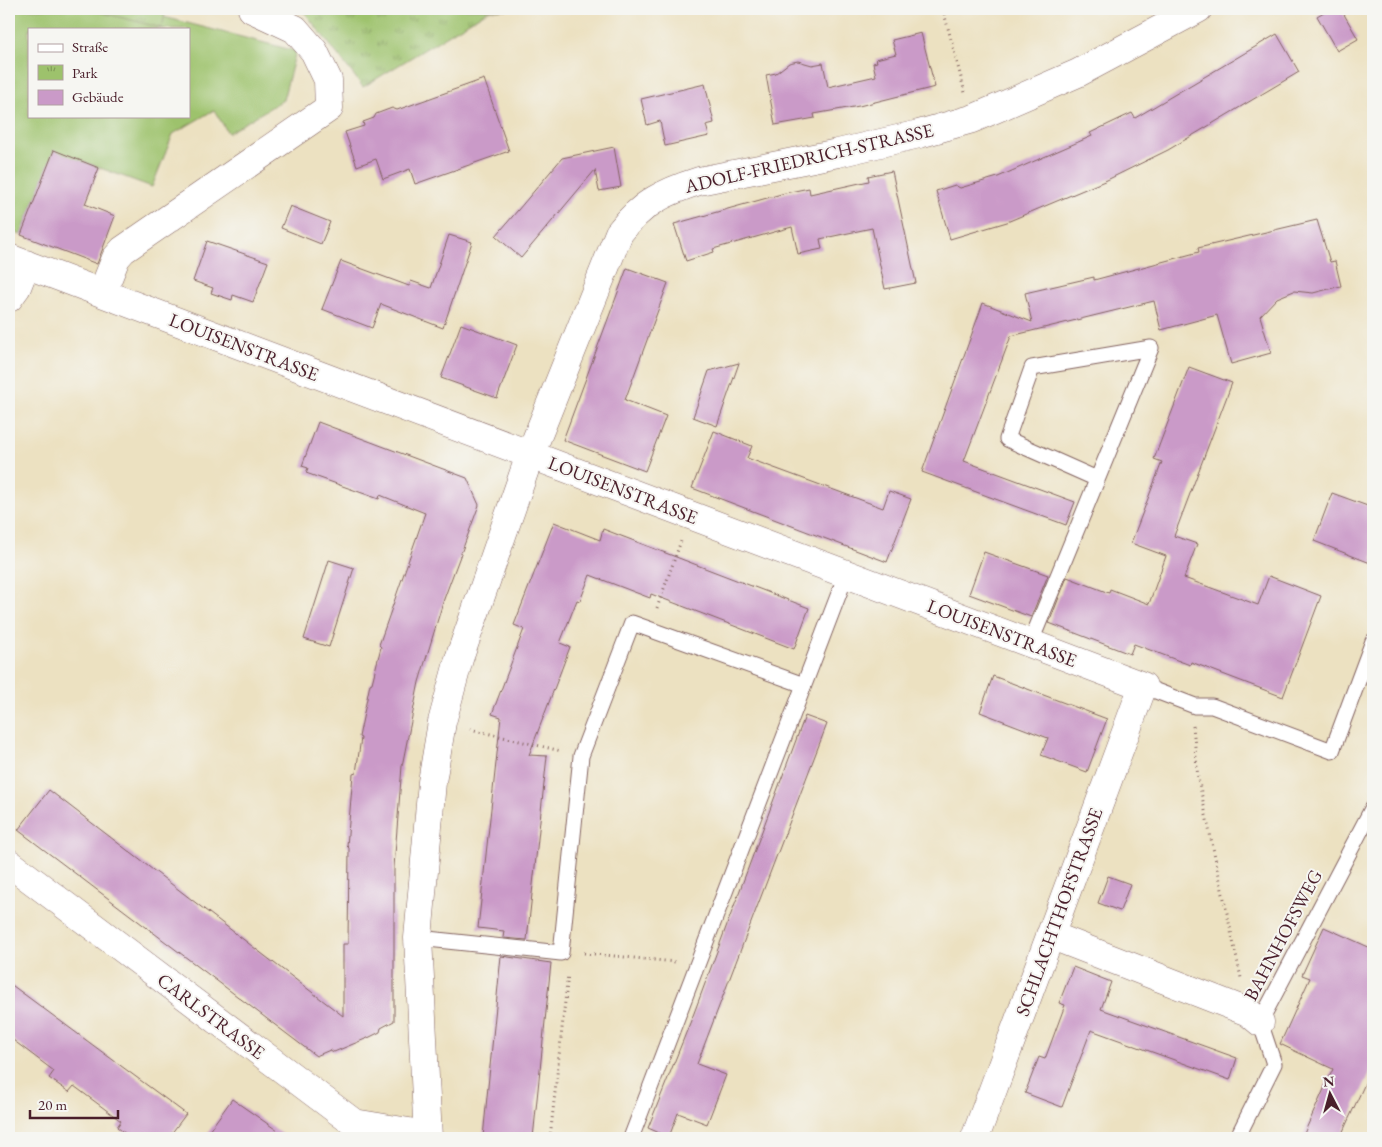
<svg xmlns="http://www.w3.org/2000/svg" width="1382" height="1147" viewBox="0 0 1382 1147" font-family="'EB Garamond',serif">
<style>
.grass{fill:#9dc26c;stroke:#74704c;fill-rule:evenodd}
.park{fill:url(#park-tufts);stroke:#74704c}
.building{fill:#ca9ac8}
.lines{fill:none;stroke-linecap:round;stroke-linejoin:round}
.service-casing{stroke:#836360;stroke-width:17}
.minor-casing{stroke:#836360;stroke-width:29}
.path{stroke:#836360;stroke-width:3;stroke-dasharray:1 4;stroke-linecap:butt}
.service{stroke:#fff;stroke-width:15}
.minor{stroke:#fff;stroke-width:28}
.labels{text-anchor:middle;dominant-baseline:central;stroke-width:4;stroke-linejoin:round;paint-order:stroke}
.street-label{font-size:19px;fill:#4a1f2b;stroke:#f6f6f2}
</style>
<defs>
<pattern id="park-tufts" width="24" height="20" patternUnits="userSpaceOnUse" patternTransform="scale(1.25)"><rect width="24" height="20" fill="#9dc26c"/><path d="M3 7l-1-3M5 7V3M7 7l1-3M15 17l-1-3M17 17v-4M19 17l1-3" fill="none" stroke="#829d59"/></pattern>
</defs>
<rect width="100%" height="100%" fill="#f6f6f2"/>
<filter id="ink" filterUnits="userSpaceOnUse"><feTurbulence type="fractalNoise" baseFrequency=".02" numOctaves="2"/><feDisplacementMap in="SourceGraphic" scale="10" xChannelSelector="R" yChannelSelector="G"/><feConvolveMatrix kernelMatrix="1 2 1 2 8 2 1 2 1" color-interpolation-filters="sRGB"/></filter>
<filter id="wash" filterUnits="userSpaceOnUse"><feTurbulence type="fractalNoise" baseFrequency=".0096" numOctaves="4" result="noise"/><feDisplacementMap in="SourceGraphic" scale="20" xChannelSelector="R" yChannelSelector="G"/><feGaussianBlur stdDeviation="1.12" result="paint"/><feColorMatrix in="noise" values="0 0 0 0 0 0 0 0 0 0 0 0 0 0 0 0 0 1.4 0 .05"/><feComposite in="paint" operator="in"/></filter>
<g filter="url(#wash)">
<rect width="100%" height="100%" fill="#ece1c1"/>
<path class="grass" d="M 9,9 L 88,9 L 161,27 L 164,17 L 296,51 L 283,100 L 228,133 L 214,110 L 173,134 L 152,187 L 54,151 L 21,235 L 9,231 ZM 29,29 L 189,29 L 189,116 L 29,116 Z"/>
<path class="park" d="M 88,9 L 166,9 L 162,28 Z
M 288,9 L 515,9 L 489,10 L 363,87 L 305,13 Z"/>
<g id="blocks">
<path class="building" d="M 1329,9 L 1341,9 L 1358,39 L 1337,51 L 1317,16 Z
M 921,33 L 935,87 L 859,106 L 814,114 L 815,118 L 775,125 L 766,75 L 776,73 L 789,63 L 798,61 L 812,65 L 823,63 L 828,87 L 876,76 L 873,63 L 877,62 L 876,59 L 896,54 L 892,40 Z
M 1277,34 L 1299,72 L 1168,150 L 1107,180 L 1007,222 L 950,239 L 936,191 L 955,185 L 960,188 L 998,177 L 1092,136 L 1090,133 L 1132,113 L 1135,118 Z
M 484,79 L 509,151 L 415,184 L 410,169 L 383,179 L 376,159 L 357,166 L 345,132 L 364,126 L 363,122 L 374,118 L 376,114 L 392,108 L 397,110 Z
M 705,84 L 714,123 L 706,125 L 709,136 L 665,146 L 660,121 L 647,125 L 641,99 Z
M 614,147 L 621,187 L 599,191 L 595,170 L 521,258 L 496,236 L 562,158 Z
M 54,150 L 99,168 L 85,204 L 115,216 L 97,264 L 21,235 Z
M 892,171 L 916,283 L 885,289 L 872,228 L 820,239 L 822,249 L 798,254 L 792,227 L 713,249 L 714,252 L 686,261 L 674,224 L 785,193 L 809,188 L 810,194 L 869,181 L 868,176 Z
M 290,206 L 330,222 L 321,244 L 281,228 Z
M 1317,220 L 1330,262 L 1335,261 L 1341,286 L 1313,293 L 1294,291 L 1277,298 L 1260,316 L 1271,353 L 1231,364 L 1217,315 L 1161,330 L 1154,301 L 1011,336 L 964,461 L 1075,502 L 1066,525 L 922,472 L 983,303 L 1032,322 L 1025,293 L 1094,277 L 1094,280 L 1199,252 L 1198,248 Z
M 449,235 L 472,242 L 443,328 L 381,304 L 372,328 L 322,309 L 341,261 L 409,286 L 411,281 L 431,288 Z
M 207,241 L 268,262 L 253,302 L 233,295 L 232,300 L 211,293 L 213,288 L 193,281 Z
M 627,268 L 668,283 L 625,400 L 666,416 L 645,471 L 563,440 Z
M 461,324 L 517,345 L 497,398 L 441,378 Z
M 739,363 L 717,426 L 693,417 L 709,371 Z
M 1189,367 L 1232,383 L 1174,536 L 1197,544 L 1184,578 L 1258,605 L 1269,576 L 1321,596 L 1283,697 L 1191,662 L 1190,665 L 1134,644 L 1130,654 L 1049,623 L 1067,577 L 1109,593 L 1110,589 L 1149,604 L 1166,556 L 1131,543 L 1162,462 L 1154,459 Z
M 318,422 L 467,478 L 479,505 L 444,599 L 419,682 L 402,766 L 394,867 L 394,1021 L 381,1028 L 380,1032 L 370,1037 L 334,1052 L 330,1050 L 316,1056 L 18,830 L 49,790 L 343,1016 L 343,944 L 348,944 L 349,848 L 347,846 L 353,774 L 356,773 L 361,738 L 359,737 L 370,684 L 372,683 L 381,647 L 379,645 L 425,513 L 380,495 L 379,499 L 306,473 L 308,468 L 302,466 Z
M 714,431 L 752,446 L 747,458 L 883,508 L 889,491 L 911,499 L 887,562 L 692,488 Z
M 1332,493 L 1373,508 L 1373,564 L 1314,541 Z
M 554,522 L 600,540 L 603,529 L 809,608 L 794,649 L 651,594 L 650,598 L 590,575 L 580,601 L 577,600 L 560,643 L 570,647 L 529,755 L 547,756 L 527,940 L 503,938 L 504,931 L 478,928 L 501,717 L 492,714 L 524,629 L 514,625 Z
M 984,552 L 1048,575 L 1031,617 L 969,594 Z
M 329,560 L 354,568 L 329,647 L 304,639 Z
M 993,676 L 1107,719 L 1087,772 L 1041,755 L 1048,738 L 980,712 Z
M 805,716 L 827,724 L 697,1064 L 726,1075 L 707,1124 L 678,1113 L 669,1137 L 648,1128 L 694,1013 Z
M 1108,876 L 1130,884 L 1120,911 L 1098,903 Z
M 1324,927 L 1373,949 L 1373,1066 L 1340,1138 L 1302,1138 L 1333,1069 L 1280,1044 L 1310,978 L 1302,975 Z
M 501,956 L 551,963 L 533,1138 L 483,1137 Z
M 1073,967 L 1111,982 L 1101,1009 L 1237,1058 L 1230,1080 L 1091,1030 L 1062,1107 L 1025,1093 L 1039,1057 L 1045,1059 L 1065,1005 L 1059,1003 Z
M 9,983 L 186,1114 L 168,1138 L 131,1138 L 117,1127 L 121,1121 L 74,1086 L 69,1092 L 49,1078 L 54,1071 L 9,1037 Z
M 232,1099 L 288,1138 L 204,1138 Z"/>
</g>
</g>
<g filter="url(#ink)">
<use href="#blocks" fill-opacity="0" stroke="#836360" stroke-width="1"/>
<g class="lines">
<defs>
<path id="service" d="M 1030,644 L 1151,348 L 1032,368 L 1007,439 L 1097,479
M 1143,686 L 1195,706 L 1212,706 L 1332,751 L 1373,641
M 418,938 L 561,953 L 581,756 L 632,623 L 804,685
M 631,1138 L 846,575
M 1237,1138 L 1274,1064 L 1260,1022 L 1373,807"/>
<path id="minor" d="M 9,258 L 1143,686 L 975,1138
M 102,293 L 116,258 L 123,250 L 329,108 L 328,80 L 314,51 L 295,29 L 252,9
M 9,298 L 17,287 L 26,264
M 9,863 L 354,1123 L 427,1135
M 1050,935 L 1248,1012 L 1260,1022
M 428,1138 L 418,938 L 432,782 L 442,722 L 459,659 L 530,455 L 619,233 C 642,203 664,192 699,181 L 838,153 L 919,134 L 972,119 L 1078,73 L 1198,9"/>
</defs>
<use href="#service" class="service-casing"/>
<use href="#minor" class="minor-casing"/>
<path class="path" d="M 943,9 L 965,93
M 657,608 L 681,541
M 1193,726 L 1198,778 L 1241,978
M 470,729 L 561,751
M 584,953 L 675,962
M 550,1138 L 568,974"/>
<use href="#service" class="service"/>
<use href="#minor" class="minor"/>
</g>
</g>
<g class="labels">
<g class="street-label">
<text transform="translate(809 158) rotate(-13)">ADOLF-FRIEDRICH-STRASSE</text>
<text transform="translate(244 347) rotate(21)">LOUISENSTRASSE</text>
<text transform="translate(623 490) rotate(21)">LOUISENSTRASSE</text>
<text transform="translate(1002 633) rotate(21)">LOUISENSTRASSE</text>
<text transform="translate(1059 912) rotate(-70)">SCHLACHTHOFSTRASSE</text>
<text transform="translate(1283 935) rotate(-62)">BAHNHOFSWEG</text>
<text transform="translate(211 1016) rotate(37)">CARLSTRASSE</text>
</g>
</g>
<rect width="1382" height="1147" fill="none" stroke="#f6f6f2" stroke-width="30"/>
<rect x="28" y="28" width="162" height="90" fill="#f6f6f2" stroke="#b1a0a2"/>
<rect x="38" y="44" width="25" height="8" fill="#ffffff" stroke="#b1a0a2"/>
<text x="72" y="52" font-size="15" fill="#4a1f2b">Straße</text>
<rect x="38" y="65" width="25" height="15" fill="url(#park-tufts)" stroke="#b1a0a2"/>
<text x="72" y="78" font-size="15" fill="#4a1f2b">Park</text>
<rect x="38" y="90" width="25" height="15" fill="#ca9ac8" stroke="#b1a0a2"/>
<text x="72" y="102" font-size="15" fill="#4a1f2b">Gebäude</text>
<g transform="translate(1330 1094) rotate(354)" stroke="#f6f6f2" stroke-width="4" paint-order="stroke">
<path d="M0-4L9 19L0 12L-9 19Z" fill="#4a1f2b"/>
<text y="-8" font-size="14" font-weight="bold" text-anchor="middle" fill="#4a1f2b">N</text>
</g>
<path d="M30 1110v8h88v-8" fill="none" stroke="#4a1f2b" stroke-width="2.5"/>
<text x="38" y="1110" font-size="15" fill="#4a1f2b" stroke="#f6f6f2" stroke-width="4" paint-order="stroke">20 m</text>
</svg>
